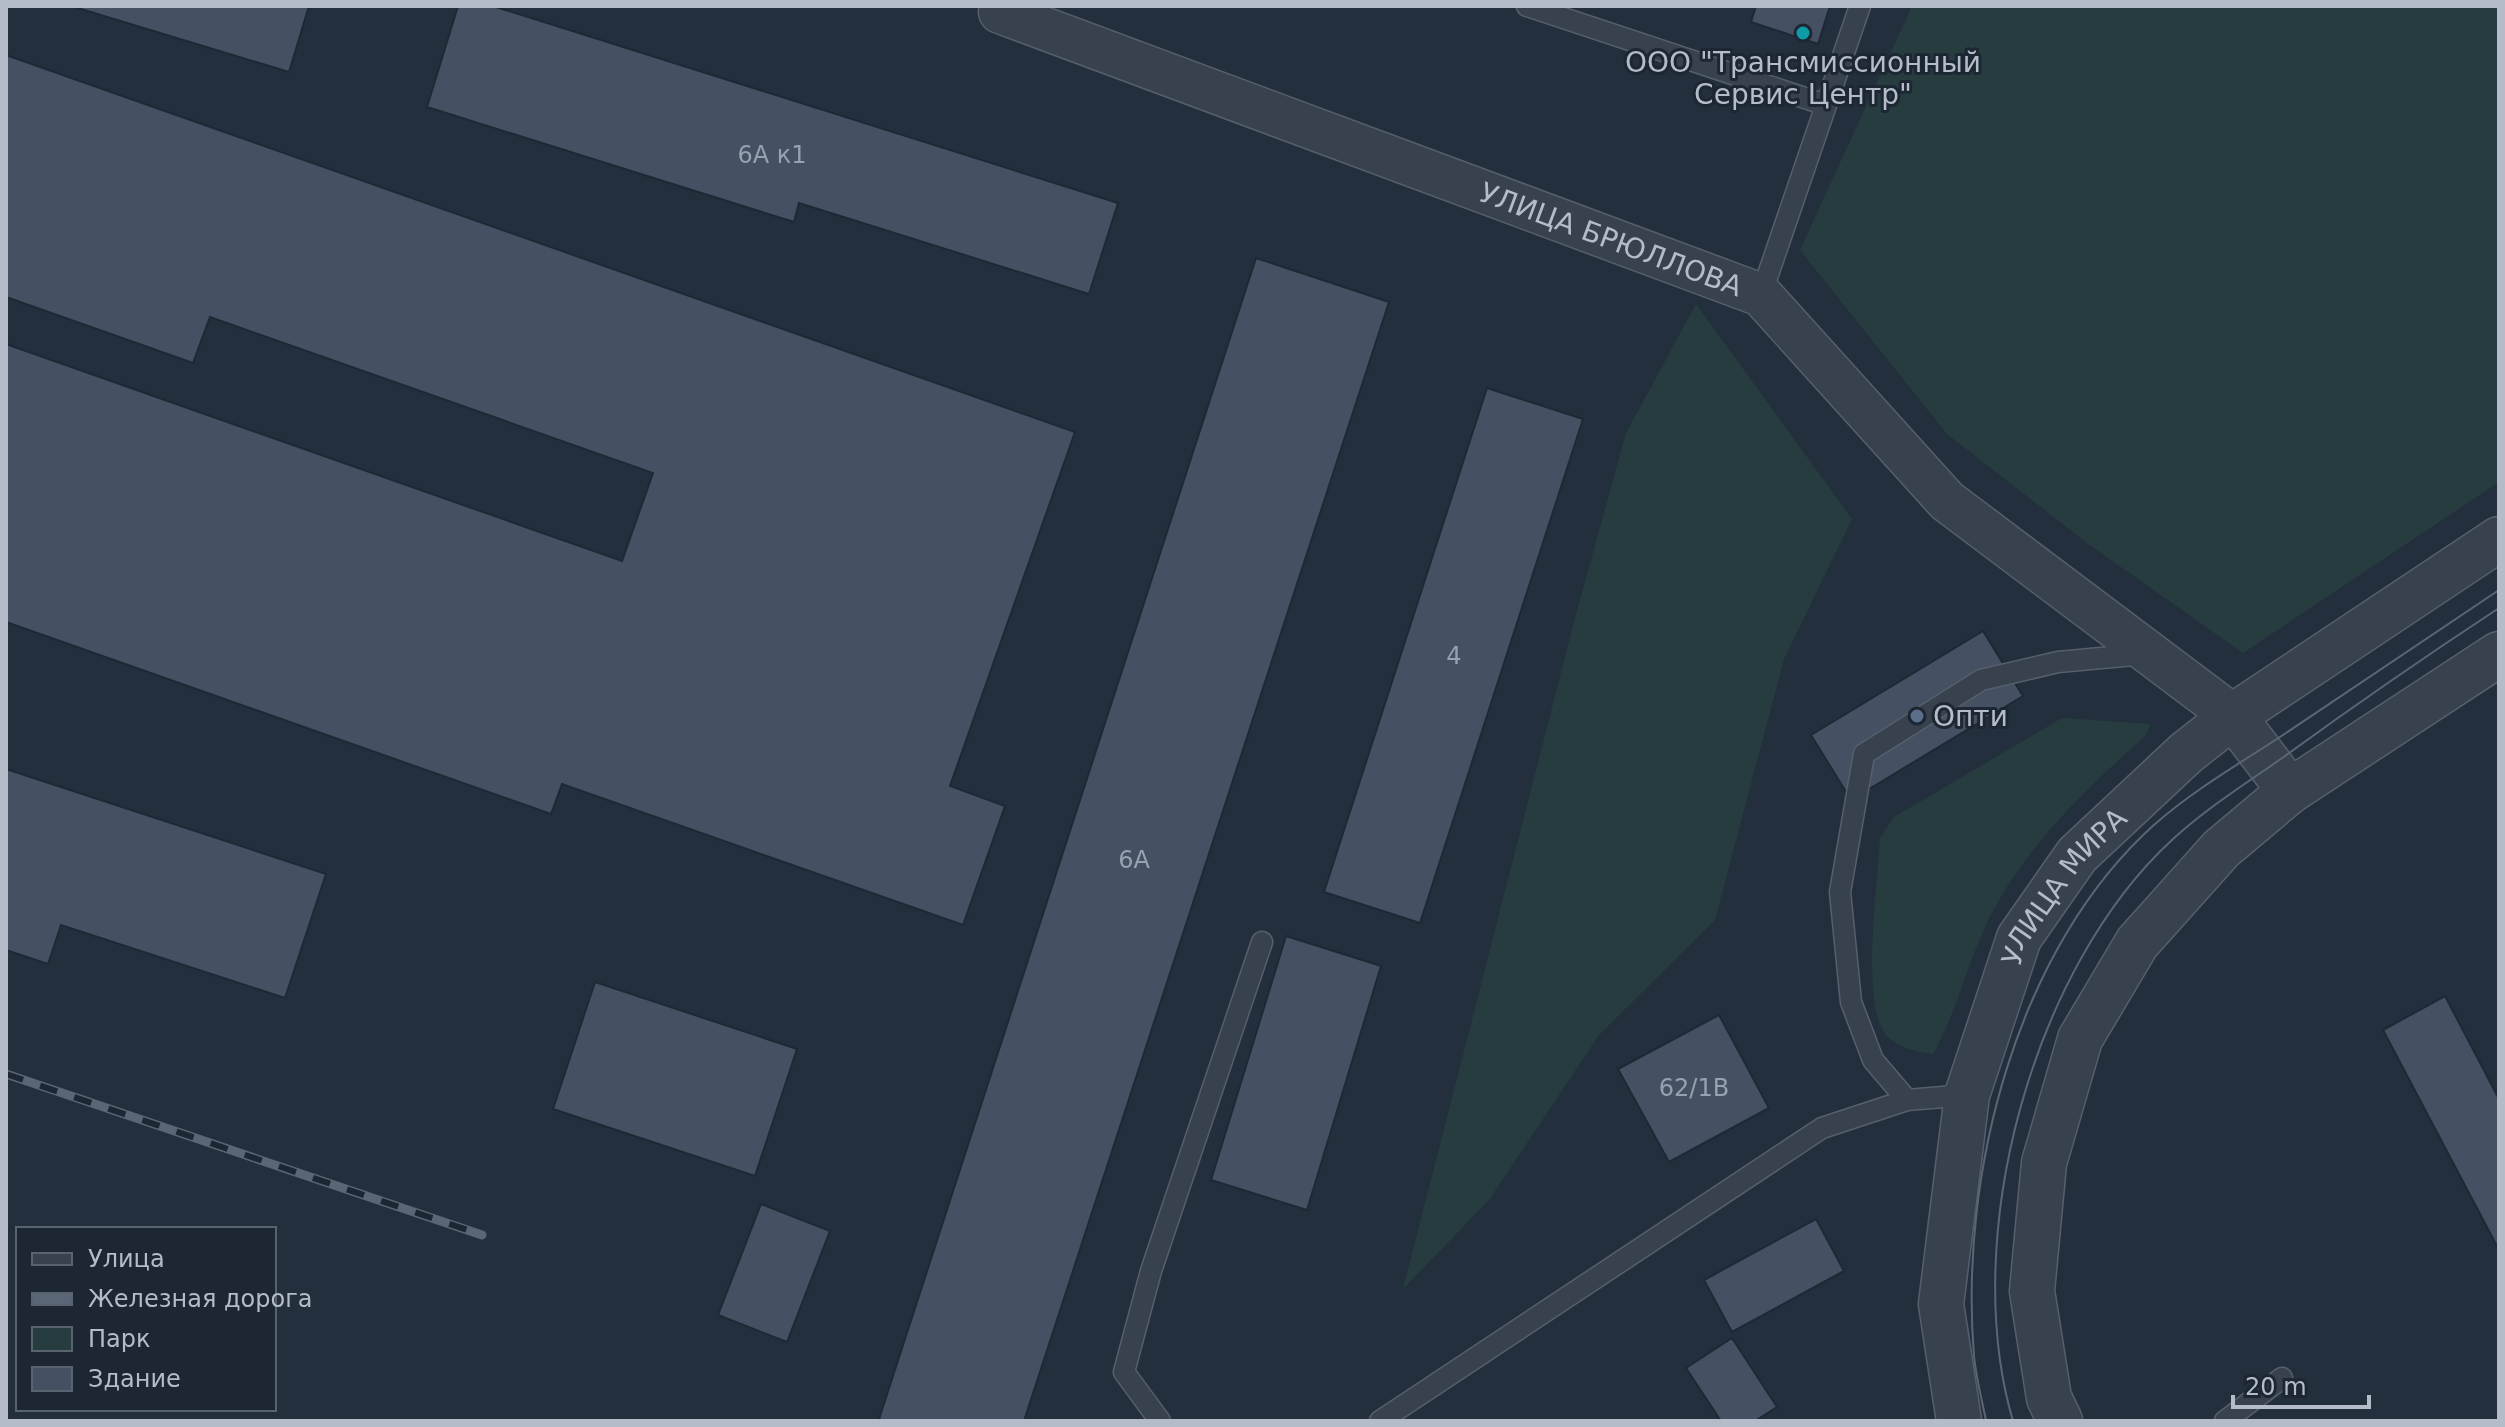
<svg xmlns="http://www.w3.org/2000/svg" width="2505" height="1427" viewBox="0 0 2505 1427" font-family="'DejaVu Sans',sans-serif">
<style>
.green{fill:#263c3f}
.building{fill:#455162;stroke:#1f2835;stroke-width:2}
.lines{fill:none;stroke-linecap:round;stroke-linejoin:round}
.service-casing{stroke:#565f6c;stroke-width:23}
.minor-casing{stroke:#565f6c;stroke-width:45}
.tertiary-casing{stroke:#565f6c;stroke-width:47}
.service{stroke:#38414e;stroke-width:20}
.minor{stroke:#38414e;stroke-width:42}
.tertiary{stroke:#38414e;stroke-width:44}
.tram{stroke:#5a6575;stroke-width:2}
.rail-casing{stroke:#5a6575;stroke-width:9}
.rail{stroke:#1d2633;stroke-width:6;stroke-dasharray:18;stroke-linecap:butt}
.culture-dot{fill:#0f9aa8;stroke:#1d2633;stroke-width:3}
.service-dot{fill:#5c6f8a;stroke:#1d2633;stroke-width:3}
.labels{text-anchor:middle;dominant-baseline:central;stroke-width:6;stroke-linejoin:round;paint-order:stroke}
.number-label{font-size:24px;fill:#98a1af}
.poi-label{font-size:28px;fill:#b4bcc9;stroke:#1d2633}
.street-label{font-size:28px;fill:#b4bcc9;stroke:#1d2633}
</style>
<rect width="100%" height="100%" fill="#242f3e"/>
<path class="green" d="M 1912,6 L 2499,6 L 2499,482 L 2243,653 L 2087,543 L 1947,434 L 1800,250 Z
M 1696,304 L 1852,519 L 1784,659 L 1715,920 L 1599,1035 L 1489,1200 L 1403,1289 L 1576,614 L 1626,433 Z
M 2062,718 L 2151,724 L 2145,736 C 2083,792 2020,851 1984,929 C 1966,970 1955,1015 1933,1054 C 1916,1052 1894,1047 1884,1032 C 1861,996 1878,883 1880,838 L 1894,817 Z"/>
<path class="building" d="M 71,6 L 309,6 L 289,72 Z
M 458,6 L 493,6 L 1118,203 L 1089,294 L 799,203 L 794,222 L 427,107 Z
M 1756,6 L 1830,6 L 1818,44 L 1751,22 Z
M 6,55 L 1075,432 L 950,786 L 1005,806 L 963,925 L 562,784 L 551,814 L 6,622 L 6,344 L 622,561 L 653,473 L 210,317 L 193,363 L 6,297 Z
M 1256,258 L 1389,302 L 1024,1421 L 886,1421 L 879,1419 Z
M 1487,388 L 1583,419 L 1420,923 L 1324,892 Z
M 1983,631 L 2023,696 L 1851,800 L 1811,735 Z
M 6,769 L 326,874 L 285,998 L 61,925 L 48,964 L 6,950 Z
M 1286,936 L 1381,966 L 1307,1210 L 1211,1180 Z
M 595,982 L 797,1049 L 755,1176 L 553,1109 Z
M 2445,996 L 2499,1099 L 2499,1250 L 2383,1030 Z
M 1719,1015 L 1769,1108 L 1669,1162 L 1618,1069 Z
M 761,1204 L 830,1231 L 787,1342 L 718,1315 Z
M 1816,1219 L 1844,1271 L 1732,1332 L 1704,1280 Z
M 1732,1338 L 1777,1407 L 1755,1421 L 1721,1421 L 1686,1368 Z"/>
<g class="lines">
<defs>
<path id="service" d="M 1527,6 L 1826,105
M 1761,295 L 1860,6
M 1907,1100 L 1873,1060 L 1851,1002 L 1840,892 L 1864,754 L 1981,680 L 2058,662 L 2145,654
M 1160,1421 L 1124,1372 L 1151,1271 L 1262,942
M 1380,1421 L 1822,1128 L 1907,1100 L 1967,1095
M 2225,1421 L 2282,1378"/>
<g id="minor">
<path id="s1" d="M 1000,12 L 1761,295 L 1947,501 L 2233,716"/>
</g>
<g id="tertiary">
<path d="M 2233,716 L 2290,791"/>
<path id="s2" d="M 1959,1421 L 1941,1304 L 1967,1095 L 2019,938 L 2077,855 L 2186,753 L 2233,716 L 2499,539"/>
<path d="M 2060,1421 L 2049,1398 L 2032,1291 L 2044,1163 L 2080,1039 L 2137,943 L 2221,849 L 2290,791 L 2499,654"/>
</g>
</defs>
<use href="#service" class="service-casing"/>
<use href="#minor" class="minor-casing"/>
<use href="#tertiary" class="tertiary-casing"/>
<use href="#service" class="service"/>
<use href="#minor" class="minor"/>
<use href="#tertiary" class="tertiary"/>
<path class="tram" d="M 1986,1421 C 1982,1400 1976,1377 1974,1356 C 1959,1175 2016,948 2155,824 C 2195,789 2239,764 2283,735 C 2355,687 2427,639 2499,590
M 2013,1421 C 1959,1238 2032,968 2173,839 C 2208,807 2247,783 2285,756 C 2355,705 2426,656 2499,608"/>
<defs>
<path id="rail" d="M 6,1074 L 482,1235"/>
</defs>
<use href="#rail" class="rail-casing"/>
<use href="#rail" class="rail"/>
</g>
<circle class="culture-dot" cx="1803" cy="33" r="8"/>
<circle class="service-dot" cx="1917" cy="716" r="8"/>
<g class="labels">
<g class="number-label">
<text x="772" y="155">6А к1</text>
<text x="1454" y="656">4</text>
<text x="1134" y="860">6А</text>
<text x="1694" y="1088">62/1В</text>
</g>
<g class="poi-label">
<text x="1803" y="62">ООО "Трансмиссионный<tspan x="1803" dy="32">Сервис Центр"</tspan></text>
<text x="1933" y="716" text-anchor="start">Опти</text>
</g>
<g class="street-label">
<text stroke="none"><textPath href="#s1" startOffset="652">УЛИЦА БРЮЛЛОВА</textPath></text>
<text stroke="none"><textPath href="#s2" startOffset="562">УЛИЦА МИРА</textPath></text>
</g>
</g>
<rect width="2505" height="1427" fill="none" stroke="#b4bcc9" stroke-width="16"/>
<rect x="16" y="1227" width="260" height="184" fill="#1d2633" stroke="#59626f" stroke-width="2"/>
<rect x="32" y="1253" width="40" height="12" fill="#38414e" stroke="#59626f" stroke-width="2"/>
<text x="88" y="1267" font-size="24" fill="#b4bcc9">Улица</text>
<rect x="32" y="1293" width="40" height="12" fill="#5a6575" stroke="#59626f" stroke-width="2"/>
<text x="88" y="1307" font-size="24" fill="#b4bcc9">Железная дорога</text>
<rect x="32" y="1327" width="40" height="24" fill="#263c3f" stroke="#59626f" stroke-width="2"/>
<text x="88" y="1347" font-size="24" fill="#b4bcc9">Парк</text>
<rect x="32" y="1367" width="40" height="24" fill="#455162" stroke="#59626f" stroke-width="2"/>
<text x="88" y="1387" font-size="24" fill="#b4bcc9">Здание</text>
<path d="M2233 1395v12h136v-12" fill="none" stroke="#b4bcc9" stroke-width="4"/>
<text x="2245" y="1395" font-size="24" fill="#b4bcc9" stroke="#1d2633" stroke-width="6" paint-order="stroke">20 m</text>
</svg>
